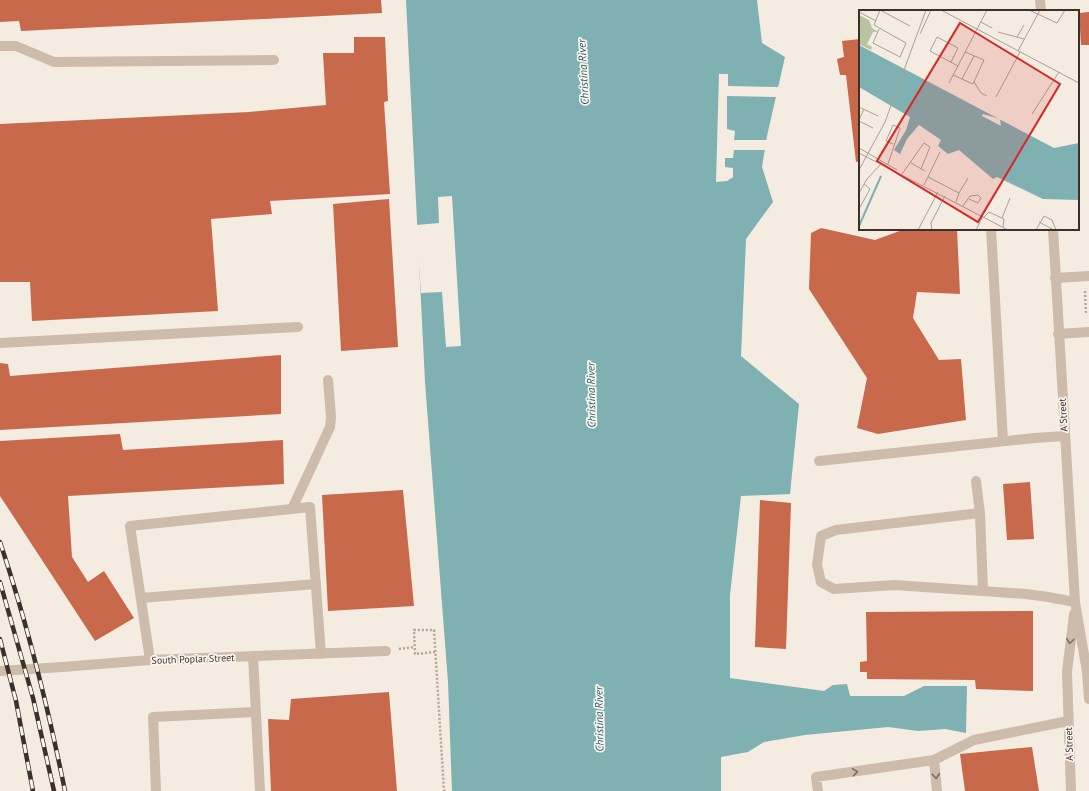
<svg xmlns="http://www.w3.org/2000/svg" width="1089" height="791" viewBox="0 0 1089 791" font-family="'PT Sans',sans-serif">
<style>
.water{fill:#7fb0b2}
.pier{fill:#f4ebe1}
.building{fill:#c8694b}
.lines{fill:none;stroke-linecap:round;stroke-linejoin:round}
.path{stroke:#b9a596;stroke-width:2.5;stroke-dasharray:2 2;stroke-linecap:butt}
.minor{stroke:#cdbbac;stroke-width:10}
.rail-casing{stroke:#3b302b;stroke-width:4.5}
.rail{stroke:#fbf5ee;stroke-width:3;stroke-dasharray:9;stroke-linecap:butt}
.oneway{stroke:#7d6f65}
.labels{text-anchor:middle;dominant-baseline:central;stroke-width:3.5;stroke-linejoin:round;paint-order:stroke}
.street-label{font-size:10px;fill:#3b302b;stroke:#fbf5ee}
.water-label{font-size:11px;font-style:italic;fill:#1f5a5e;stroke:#fbf5ee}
.inset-river{fill:none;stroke:#7fb0b2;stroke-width:2}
.inset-road{fill:none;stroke:#aaa098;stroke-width:1}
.view{fill:#d62828;fill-opacity:0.15;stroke:#d62828;stroke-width:2}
.inset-edge{fill:none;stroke:#3b302b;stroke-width:2}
</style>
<rect width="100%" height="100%" fill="#f4ebe1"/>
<path class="water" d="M 406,0 L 757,0 L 762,43 L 785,57 L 767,136 L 762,167 L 773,202 L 746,239 L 741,356 L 799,404 L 790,494 L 741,496 L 730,595 L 730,678 L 824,691 L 833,685 L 847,684 L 850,696 L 904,696 L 924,686 L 967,686 L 966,733 L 945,729 L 918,731 L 888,727 L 805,735 L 764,742 L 748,752 L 721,757 L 721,791 L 452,791 L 448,682 L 425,382 Z"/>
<path class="pier" d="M 719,74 L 728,74 L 728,86 L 780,87 L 778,97 L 727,96 L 727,129 L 735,131 L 734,140 L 768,140 L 766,150 L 734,150 L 733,158 L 725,158 L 725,167 L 733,168 L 733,177 L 727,181 L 716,182 Z
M 452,196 L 461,346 L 446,347 L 442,292 L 421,293 L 416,225 L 439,223 L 438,197 Z"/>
<path class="building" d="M 0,0 L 381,0 L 382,13 L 21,31 L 19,21 L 0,22 Z
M 1089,12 L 1089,45 L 1081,45 L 1079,13 Z
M 354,37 L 385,37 L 388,101 L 384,102 L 390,194 L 270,201 L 272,214 L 211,219 L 218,311 L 32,321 L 30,282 L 0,282 L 0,124 L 249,112 L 326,105 L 323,53 L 354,53 Z
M 860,39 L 860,161 L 856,162 L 846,75 L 840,75 L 837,59 L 844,57 L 842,41 Z
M 389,199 L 398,347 L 341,351 L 333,204 Z
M 821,228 L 875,240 L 905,229 L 957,229 L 960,294 L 917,292 L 913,318 L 939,360 L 961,359 L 966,420 L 878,434 L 857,428 L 867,378 L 809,289 L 811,233 Z
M 281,355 L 281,414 L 0,430 L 0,363 L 8,364 L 10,376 Z
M 120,434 L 123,450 L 283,440 L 284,484 L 68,496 L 72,557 L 88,582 L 104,571 L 134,618 L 95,641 L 2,499 L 0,496 L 0,441 Z
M 1030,482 L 1034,539 L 1007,540 L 1003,484 Z
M 403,490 L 414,606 L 328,611 L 322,495 Z
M 760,500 L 791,503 L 786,649 L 755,647 Z
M 1033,611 L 1033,691 L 976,689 L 975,680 L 867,679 L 867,672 L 860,672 L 860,662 L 867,661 L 866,612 Z
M 389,692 L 397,791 L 271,791 L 268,719 L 289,720 L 291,699 Z
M 1032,747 L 1039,791 L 965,791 L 960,754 Z"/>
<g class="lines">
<path class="path" d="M 1085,291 L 1086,315
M 399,649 L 414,647
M 435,652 L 415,654 L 414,630 L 434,630 L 444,791"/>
<path class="minor" d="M 1040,0 L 1041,11
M 0,46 L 16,46 L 54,62 L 274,60
M 991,229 L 1003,441
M 1053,229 L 1075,602 L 1087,672 L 1089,699
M 1055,278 L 1089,276
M 1058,334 L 1089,332
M 0,343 L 298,327
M 819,461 L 1035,438 L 1065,436
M 976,481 L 980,513 L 983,591
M 292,509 L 330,427 L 331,417 L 328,380
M 980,513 L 836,530 L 821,536 L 817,565 L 821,582 L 834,589 L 895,585 L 1026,594 L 1048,597 L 1075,602
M 141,598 L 316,584
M 253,656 L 260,791
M 150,660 L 130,526 L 310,507 L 321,654
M 0,671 L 62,667 L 150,660 L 386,651
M 934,760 L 937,791
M 156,791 L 153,717 L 255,712
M 818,791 L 816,777 L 934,760 L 974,740 L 1068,721
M 1071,791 L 1067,672 L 1074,614"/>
<defs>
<path id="rail" d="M 0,542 C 27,623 48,707 65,791
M 0,582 L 33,698 L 54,791
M 0,639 L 16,701 L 33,791"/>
</defs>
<use href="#rail" class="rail-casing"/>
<use href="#rail" class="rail"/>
</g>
<defs><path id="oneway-chevron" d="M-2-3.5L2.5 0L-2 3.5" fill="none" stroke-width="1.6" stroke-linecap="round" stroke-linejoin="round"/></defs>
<g class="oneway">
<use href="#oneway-chevron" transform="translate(1070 641) rotate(97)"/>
<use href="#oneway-chevron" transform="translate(855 772) rotate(-8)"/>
<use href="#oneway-chevron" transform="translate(936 776) rotate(85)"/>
</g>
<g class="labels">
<g class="street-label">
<text transform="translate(1063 415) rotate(-93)">A Street</text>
<text transform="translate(193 659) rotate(-2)">South Poplar Street</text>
<text transform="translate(1069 744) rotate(-92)">A Street</text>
</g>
<g class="water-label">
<text transform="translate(583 72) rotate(-93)">Christina River</text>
<text transform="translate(591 395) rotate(-91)">Christina River</text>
<text transform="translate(599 719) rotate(-91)">Christina River</text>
</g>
</g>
<g transform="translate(859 10)">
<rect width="220" height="220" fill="#f4ebe1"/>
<path d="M 0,5 L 10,10 L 13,18 L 19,22 L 14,22 L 8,34 L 13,37 L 12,40 L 0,34 Z" fill="#b8c4a0"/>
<path d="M 0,35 L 195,138 L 220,133 L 220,190 L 184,189 L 138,167 L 134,169 L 100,140 L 89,144 L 79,136 L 82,130 L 60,115 L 48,129 L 41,144 L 35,140 L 47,120 L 51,107 L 0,77 Z" fill="#7fb0b2"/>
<path d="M 124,104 L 141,109 L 142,116 L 123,106 Z" fill="#f4ebe1"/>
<path class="inset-river" d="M 0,216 L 22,166"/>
<path class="inset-road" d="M 21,0 L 51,16M 82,0 L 220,73M 170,0 L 198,13 L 206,0M 0,2 L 17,11M 122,12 L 133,18M 20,19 L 14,33 L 41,47 L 47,33 L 15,15 L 21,0M 139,22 L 165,29M 61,24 L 72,0M 158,27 L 165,15M 159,41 L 181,0M 92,52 L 99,38 L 78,27 L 71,41 L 99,56M 94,65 L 114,74 L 125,50 L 106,42M 103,69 L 115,46M 115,72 L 122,83 L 128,86M 90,73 L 128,0M 137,87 L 161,42M 0,97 L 19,106M 173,104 L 200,62M 0,110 L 5,99M 0,111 L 14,118M 0,138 L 38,160M 0,143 L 149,220M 52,153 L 66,161M 29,154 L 41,118 L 34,115 L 27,131 L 34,134M 0,160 L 26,112 L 67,0M 43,164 L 65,133 L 71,137 L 62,159M 69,167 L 100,183 L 97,192M 65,175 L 81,142M 0,183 L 8,169 L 22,154M 100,183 L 109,168M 104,196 L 111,186 L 119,185 L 122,188 L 119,193 L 110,189M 0,199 L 11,179 L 5,174M 125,207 L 130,202 L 145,209 L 144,217M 143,208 L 151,188M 180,212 L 195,220M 59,220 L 79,182M 73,220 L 72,213 L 86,186M 117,220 L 124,206M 177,220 L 185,206 L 193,210 L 197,220"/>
<path class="view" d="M 101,13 L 201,74 L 119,212 L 18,151 Z"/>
<rect width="220" height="220" class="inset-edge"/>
</g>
</svg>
